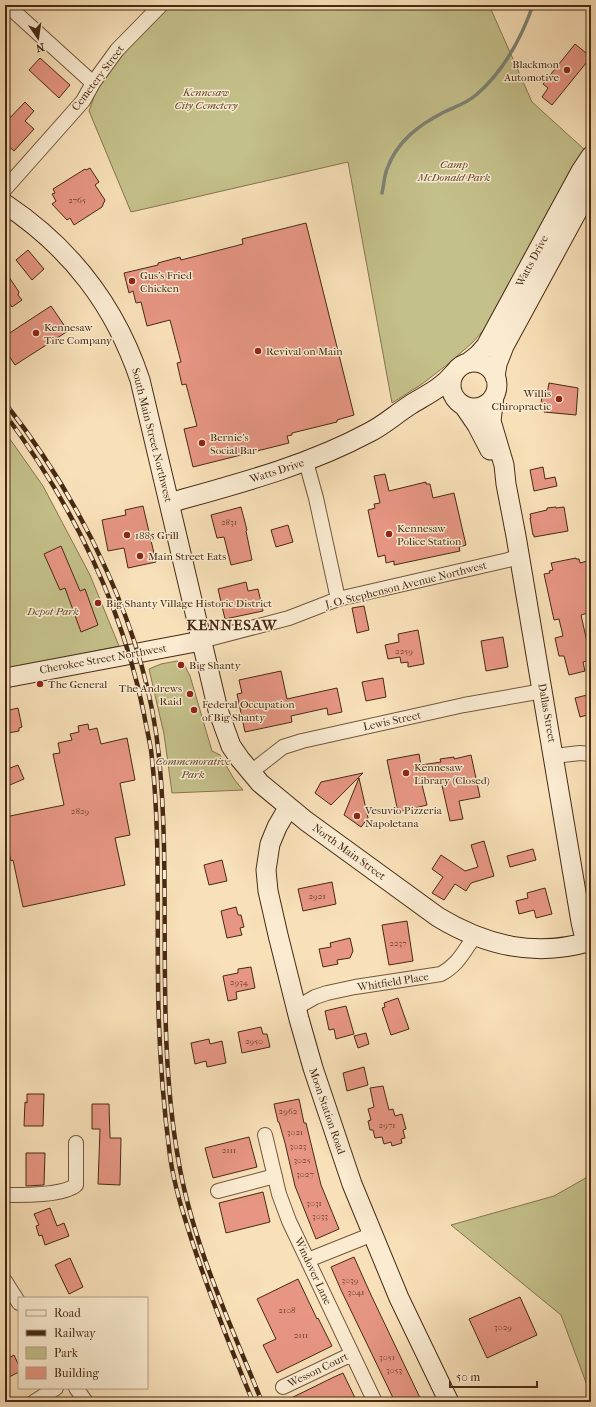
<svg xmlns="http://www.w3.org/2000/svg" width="596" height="1407" viewBox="0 0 596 1407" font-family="'IM FELL French Canon',serif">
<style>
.green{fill:#c4c08a;stroke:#86754f}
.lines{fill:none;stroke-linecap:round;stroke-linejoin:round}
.stream{stroke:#7c8275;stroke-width:3.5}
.building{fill:#e79683;stroke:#472a14}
.street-casing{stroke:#73583d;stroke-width:16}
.secondary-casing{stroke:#472a14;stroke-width:21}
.street{stroke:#faebd1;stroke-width:14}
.secondary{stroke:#faebd1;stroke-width:19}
.rail-casing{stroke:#472a14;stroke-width:4.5}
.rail{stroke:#faebd1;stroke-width:3;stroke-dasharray:9;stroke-linecap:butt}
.poi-dot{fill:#8f2418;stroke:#faebd1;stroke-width:1.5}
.labels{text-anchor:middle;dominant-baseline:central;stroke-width:3;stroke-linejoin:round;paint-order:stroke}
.number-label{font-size:9px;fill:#6f4530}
.poi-label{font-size:11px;fill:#472a14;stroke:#faebd1;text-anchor:start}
.street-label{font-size:11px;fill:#472a14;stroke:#faebd1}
.park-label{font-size:11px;font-style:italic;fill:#60482c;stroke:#faebd1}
.district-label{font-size:15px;font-weight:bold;letter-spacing:1px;fill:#472a14;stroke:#faebd1}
</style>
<rect width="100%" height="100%" fill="#f8e0b8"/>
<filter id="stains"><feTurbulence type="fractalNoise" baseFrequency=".005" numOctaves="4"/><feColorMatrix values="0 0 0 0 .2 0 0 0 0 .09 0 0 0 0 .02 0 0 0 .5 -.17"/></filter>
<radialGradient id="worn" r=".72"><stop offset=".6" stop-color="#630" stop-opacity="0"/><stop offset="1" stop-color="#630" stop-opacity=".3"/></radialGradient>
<path class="green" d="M 165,5 L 489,5 L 532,102 L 585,150 L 495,317 L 473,342 L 448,364 L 422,384 L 392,403 L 348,162 L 131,212 L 89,111 L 95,94 L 110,68 Z
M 5,432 L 43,486 L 90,575 L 119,646 L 5,670 Z
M 177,661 L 184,664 L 190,676 L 212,751 L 220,755 L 234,779 L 243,790 L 172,793 L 164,734 L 149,669 L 161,664 Z
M 591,1175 L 591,1396 L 561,1315 L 451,1225 L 554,1196 Z"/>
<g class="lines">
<path class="stream" d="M 382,193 C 384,185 384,176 387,169 C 397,141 419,125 444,112 C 457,106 465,104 476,95 C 504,71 521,39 533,5"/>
</g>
<path class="building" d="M 575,44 L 591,57 L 552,105 L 542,97 L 548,88 L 543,84 Z
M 40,58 L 70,85 L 59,98 L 29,70 Z
M 25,102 L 34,111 L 25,121 L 34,129 L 14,151 L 5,143 L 5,123 Z
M 90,168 L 99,182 L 95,185 L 105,200 L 102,207 L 74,225 L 70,218 L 67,220 L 52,204 L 56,201 L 52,194 L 55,193 L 53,189 L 85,169 L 86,170 Z
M 306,223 L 354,415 L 337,420 L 337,422 L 292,433 L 292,435 L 287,436 L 289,443 L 193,467 L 184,429 L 197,426 L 186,384 L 182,385 L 177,363 L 181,362 L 170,320 L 147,326 L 141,302 L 136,303 L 133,291 L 129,293 L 124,273 L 158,265 L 158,263 L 180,257 L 181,260 L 243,244 L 242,239 Z
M 28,250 L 44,269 L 32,280 L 16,260 Z
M 5,271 L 19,292 L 18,295 L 22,300 L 12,307 L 5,298 Z
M 51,306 L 68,331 L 15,365 L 5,350 L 5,336 Z
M 549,383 L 578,388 L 576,415 L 544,412 L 545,405 L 541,405 L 542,393 L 547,394 Z
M 543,467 L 545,479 L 555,477 L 557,486 L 534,491 L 530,470 Z
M 385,474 L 389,491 L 426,482 L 426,484 L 430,484 L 433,498 L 454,493 L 466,545 L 459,547 L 460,551 L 394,565 L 394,561 L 386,563 L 385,555 L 378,557 L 368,510 L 375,508 L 374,504 L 380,503 L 374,476 Z
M 143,506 L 156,562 L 128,568 L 124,548 L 108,551 L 102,520 L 126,515 L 125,510 Z
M 241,507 L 247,530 L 246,531 L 252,560 L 231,565 L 224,537 L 217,538 L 211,515 Z
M 556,507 L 556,508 L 564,507 L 568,531 L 534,537 L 534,535 L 533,535 L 530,518 L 531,518 L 530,514 L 547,510 L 547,508 Z
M 288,525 L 293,542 L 276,547 L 271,530 Z
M 61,546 L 80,591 L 85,589 L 98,625 L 81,632 L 65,588 L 60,590 L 44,554 Z
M 576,558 L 576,559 L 579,559 L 580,563 L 591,560 L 591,612 L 581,615 L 591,660 L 583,662 L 585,671 L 569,675 L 564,656 L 559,656 L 555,638 L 563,636 L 559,619 L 554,620 L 544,574 L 550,573 L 549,571 L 553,570 L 551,563 Z
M 246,582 L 248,591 L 258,589 L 263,611 L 225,619 L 218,589 Z
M 364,606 L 369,630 L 357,633 L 352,608 Z
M 418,630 L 424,664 L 408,667 L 408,662 L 401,663 L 400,657 L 388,659 L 385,645 L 399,642 L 398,634 Z
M 503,637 L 508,667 L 486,671 L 481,641 Z
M 281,671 L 287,699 L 337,688 L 342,712 L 328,715 L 327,708 L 291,716 L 292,722 L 245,732 L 237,694 L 242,693 L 239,680 Z
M 383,678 L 386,697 L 366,701 L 362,682 Z
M 591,694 L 591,714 L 580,717 L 575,698 Z
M 18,708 L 22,727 L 19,728 L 19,731 L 8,733 L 5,722 L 5,711 Z
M 88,724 L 89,730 L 97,728 L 101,744 L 127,738 L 135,780 L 120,783 L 130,835 L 115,838 L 125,885 L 23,907 L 13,860 L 11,861 L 5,833 L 5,817 L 64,805 L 53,754 L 60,753 L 58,743 L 72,740 L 70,734 L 79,732 L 78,726 Z
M 419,754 L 421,765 L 441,762 L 440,759 L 454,757 L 454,759 L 471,755 L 480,797 L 459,801 L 463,819 L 450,821 L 441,781 L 422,785 L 427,805 L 398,812 L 387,760 Z
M 18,765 L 24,779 L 5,787 L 5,770 Z
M 363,773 L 331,805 L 315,793 L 321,782 Z
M 359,778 L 368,818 L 361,827 L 344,815 Z
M 484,841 L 494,876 L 471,883 L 466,891 L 455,884 L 444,900 L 432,893 L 443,877 L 432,869 L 441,855 L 465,871 L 478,867 L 471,845 Z
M 533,849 L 536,860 L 510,867 L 507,856 Z
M 222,860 L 227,881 L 209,885 L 204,865 Z
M 332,882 L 336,904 L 303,911 L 298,889 Z
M 545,888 L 552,914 L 536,918 L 534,910 L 519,914 L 516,901 L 528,898 L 527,893 Z
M 236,907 L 238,915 L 241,915 L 244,927 L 240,928 L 242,935 L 227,938 L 221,911 Z
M 407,921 L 413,961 L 389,965 L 382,925 Z
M 350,938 L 353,951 L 350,958 L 337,960 L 338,964 L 323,967 L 319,949 L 331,947 L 330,943 Z
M 251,967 L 255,988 L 236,992 L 237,999 L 228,1001 L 223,976 L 238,973 L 238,969 Z
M 398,998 L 409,1029 L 391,1035 L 382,1008 L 385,1007 L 384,1003 Z
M 346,1006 L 354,1034 L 336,1039 L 334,1029 L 329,1030 L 325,1011 Z
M 261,1027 L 263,1034 L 267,1034 L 270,1047 L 242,1053 L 238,1032 Z
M 366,1033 L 369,1044 L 358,1048 L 354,1036 Z
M 209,1039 L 210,1044 L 222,1041 L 226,1063 L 207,1067 L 206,1061 L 195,1064 L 191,1043 Z
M 364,1067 L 368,1085 L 347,1091 L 343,1073 Z
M 383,1086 L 389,1110 L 393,1109 L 395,1116 L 402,1114 L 406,1129 L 403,1130 L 405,1138 L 401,1139 L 402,1143 L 392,1146 L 391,1142 L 384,1144 L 382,1137 L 375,1138 L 373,1130 L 370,1130 L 368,1121 L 371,1120 L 368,1109 L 374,1107 L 370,1088 Z
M 27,1094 L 44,1094 L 43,1126 L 24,1126 L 25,1102 L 27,1103 Z
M 299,1099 L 304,1123 L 306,1123 L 321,1185 L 339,1229 L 316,1239 L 295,1186 L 285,1143 L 279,1122 L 278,1122 L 274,1104 Z
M 92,1104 L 109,1104 L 110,1138 L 121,1138 L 120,1185 L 98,1184 L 100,1129 L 92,1129 Z
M 249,1137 L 257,1167 L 213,1178 L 205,1148 Z
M 26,1153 L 45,1153 L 44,1185 L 26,1186 Z
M 263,1192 L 270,1222 L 226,1233 L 219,1203 Z
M 50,1208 L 57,1226 L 64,1223 L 69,1236 L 45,1245 L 42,1235 L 39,1236 L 36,1226 L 39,1225 L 34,1214 Z
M 354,1257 L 371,1295 L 422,1402 L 395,1402 L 341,1290 L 331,1267 Z
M 70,1258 L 83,1287 L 69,1294 L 55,1265 Z
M 298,1279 L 317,1319 L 318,1318 L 332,1346 L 277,1373 L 263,1345 L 276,1339 L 257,1299 Z
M 520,1297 L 537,1335 L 487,1358 L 469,1319 Z
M 14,1355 L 19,1366 L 19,1372 L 5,1379 L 5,1360 Z
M 343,1373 L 357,1402 L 283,1402 L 334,1377 Z"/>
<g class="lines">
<defs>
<path id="street" d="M 7,5 L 93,83
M 5,189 L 83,101 L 93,83 L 117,50 L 161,5
M 306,462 L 316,498 L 338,599
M 201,641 L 289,618 L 338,599 L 508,560 L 519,556
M 554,756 L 580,753 L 591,754
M 251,772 L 283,747 L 302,741 L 464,705 L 543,691
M 296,1008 L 315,997 L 327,993 L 355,987 L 441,974 C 459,964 463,952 475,936
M 265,1135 L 279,1194 L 289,1221 L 375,1402
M 218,1191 L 275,1176
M 5,1195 C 23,1195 62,1196 76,1185 L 76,1143
M 308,1260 L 373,1234
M 5,1281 L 19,1303
M 283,1387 L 352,1354
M 76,1388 L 86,1402
M 34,1402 L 56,1388"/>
<path id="secondary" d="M 5,204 C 71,248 115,305 140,380 L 218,710 L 231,746 L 240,759 L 260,783 L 306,821 L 438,917 C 486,946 536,958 591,941
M451 385a23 23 0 1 1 46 0a23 23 0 1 1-46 0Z
M 468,363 L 478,355 L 486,346 L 581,171 L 591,156
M 495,377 L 497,364 L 504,346 L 591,186
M 494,396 L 491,421 L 504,465 L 506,484 L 516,536 L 581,922 L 586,943
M 464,406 L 477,425 L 490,450
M 169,503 C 237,484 307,466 370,432 C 384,425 396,414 410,405 C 426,395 442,388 454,373
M 5,678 L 201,641
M 288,808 L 277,827 L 270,844 L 266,870 L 268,891 L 278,935 L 299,1019 L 313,1068 L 352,1184 L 399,1298 L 449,1402"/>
</defs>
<use href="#street" class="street-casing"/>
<use href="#secondary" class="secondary-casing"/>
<use href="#street" class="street"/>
<use href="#secondary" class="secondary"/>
<defs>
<path id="rail" d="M 5,403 C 82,501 147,632 159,757 C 172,890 155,1025 178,1158 C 192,1243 230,1323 262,1402
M 5,414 C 71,503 122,605 144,714 C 146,726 149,738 151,750 C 160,824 157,899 158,974 C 158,1035 162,1095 170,1156 C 174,1185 183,1213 192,1241 C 210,1296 231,1349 253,1402"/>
</defs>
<use href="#rail" class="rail-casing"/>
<use href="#rail" class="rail"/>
</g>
<g class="poi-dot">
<circle cx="567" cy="70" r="4"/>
<circle cx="132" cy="281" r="4"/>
<circle cx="36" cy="333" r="4"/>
<circle cx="258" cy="351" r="4"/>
<circle cx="559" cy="399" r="4"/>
<circle cx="202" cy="443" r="4"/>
<circle cx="389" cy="534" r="4"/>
<circle cx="127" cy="535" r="4"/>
<circle cx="140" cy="556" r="4"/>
<circle cx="98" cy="603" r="4"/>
<circle cx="181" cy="665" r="4"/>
<circle cx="40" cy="684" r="4"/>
<circle cx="190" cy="694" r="4"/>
<circle cx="194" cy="710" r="4"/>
<circle cx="406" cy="773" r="4"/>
<circle cx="357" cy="816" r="4"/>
</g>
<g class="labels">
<g class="number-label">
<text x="77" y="200">2765</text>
<text x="229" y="522">2831</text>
<text x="404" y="651">2259</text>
<text x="80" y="811">2829</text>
<text x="317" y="896">2921</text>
<text x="398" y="943">2237</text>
<text x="239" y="982">2934</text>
<text x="254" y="1041">2950</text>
<text x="288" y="1111">2962</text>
<text x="387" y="1125">2971</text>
<text x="295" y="1132">3021</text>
<text x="298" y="1146">3023</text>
<text x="229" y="1150">2111</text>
<text x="302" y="1160">3025</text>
<text x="305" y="1174">3027</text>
<text x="314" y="1203">3031</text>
<text x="320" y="1216">3033</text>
<text x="350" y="1280">3039</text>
<text x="356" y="1292">3041</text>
<text x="287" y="1310">2108</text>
<text x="503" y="1327">3029</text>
<text x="301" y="1335">2111</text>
<text x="387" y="1357">3051</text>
<text x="394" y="1370">3053</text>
</g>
<g class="poi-label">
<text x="559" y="64" text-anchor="end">Blackmon<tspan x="559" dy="13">Automotive</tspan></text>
<text x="140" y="275">Gus's Fried<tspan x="140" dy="13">Chicken</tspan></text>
<text x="44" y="327">Kennesaw<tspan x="44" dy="13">Tire Company</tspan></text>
<text x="266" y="351">Revival on Main</text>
<text x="551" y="393" text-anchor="end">Willis<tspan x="551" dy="13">Chiropractic</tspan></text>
<text x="210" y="437">Bernie's<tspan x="210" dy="13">Social Bar</tspan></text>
<text x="397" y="528">Kennesaw<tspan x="397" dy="13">Police Station</tspan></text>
<text x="135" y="535">1885 Grill</text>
<text x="148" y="556">Main Street Eats</text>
<text x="106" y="603">Big Shanty Village Historic District</text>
<text x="189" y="665">Big Shanty</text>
<text x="48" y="684">The General</text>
<text x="182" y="688" text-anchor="end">The Andrews<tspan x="182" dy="13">Raid</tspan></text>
<text x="202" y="704">Federal Occupation<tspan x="202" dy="13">of Big Shanty</tspan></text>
<text x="414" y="767">Kennesaw<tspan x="414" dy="13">Library (Closed)</tspan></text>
<text x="365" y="810">Vesuvio Pizzeria<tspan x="365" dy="13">Napoletana</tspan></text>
</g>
<g class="street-label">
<text transform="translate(98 78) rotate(-53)">Cemetery Street</text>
<text transform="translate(532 261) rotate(-62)">Watts Drive</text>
<text transform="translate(152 435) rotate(76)">South Main Street Northwest</text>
<text transform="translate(277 471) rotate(-18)">Watts Drive</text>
<text transform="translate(406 585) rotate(-14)">J. O. Stephenson Avenue Northwest</text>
<text transform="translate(103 659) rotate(-10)">Cherokee Street Northwest</text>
<text transform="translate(547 713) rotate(80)">Dallas Street</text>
<text transform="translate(392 721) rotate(-12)">Lewis Street</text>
<text transform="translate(349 852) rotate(36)">North Main Street</text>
<text transform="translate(393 982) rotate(-9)">Whitfield Place</text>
<text transform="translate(327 1111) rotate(71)">Moon Station Road</text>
<text transform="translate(313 1271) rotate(65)">Windover Lane</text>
<text transform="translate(318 1370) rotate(-26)">Wesson Court</text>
</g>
<g class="park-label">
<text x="206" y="92">Kennesaw<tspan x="206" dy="13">City Cemetery</tspan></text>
<text x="454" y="164">Camp<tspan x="454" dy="13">McDonald Park</tspan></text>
<text x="53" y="611">Depot Park</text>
<text x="193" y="761">Commemorative<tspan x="193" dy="13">Park</tspan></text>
</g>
<g class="district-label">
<text x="232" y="625">KENNESAW</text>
</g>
</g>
<rect width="596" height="1407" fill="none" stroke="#f8e0b8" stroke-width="20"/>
<rect x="6" y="6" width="584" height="1395" fill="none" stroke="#472a14" stroke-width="2"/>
<rect x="10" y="10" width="576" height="1387" fill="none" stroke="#472a14"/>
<rect x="18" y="1297" width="130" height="92" fill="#faebd1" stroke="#b29e85"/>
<rect x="26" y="1310" width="20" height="6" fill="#faebd1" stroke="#b29e85"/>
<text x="54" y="1317" font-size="12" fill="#472a14">Road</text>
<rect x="26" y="1330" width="20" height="6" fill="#472a14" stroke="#b29e85"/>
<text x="54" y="1337" font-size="12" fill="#472a14">Railway</text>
<rect x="26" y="1347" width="20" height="12" fill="#c4c08a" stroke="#b29e85"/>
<text x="54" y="1357" font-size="12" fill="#472a14">Park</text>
<rect x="26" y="1367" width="20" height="12" fill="#e79683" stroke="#b29e85"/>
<text x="54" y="1377" font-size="12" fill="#472a14">Building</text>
<g transform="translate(38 38) rotate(167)" stroke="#faebd1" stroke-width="3" paint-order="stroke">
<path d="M0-3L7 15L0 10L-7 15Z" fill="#472a14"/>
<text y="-6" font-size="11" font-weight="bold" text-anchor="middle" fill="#472a14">N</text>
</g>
<path d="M450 1381v6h87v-6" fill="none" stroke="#472a14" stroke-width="2"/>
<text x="456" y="1381" font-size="12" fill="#472a14" stroke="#faebd1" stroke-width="3" paint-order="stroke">50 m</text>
<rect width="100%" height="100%" filter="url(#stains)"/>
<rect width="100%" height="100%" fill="url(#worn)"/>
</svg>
